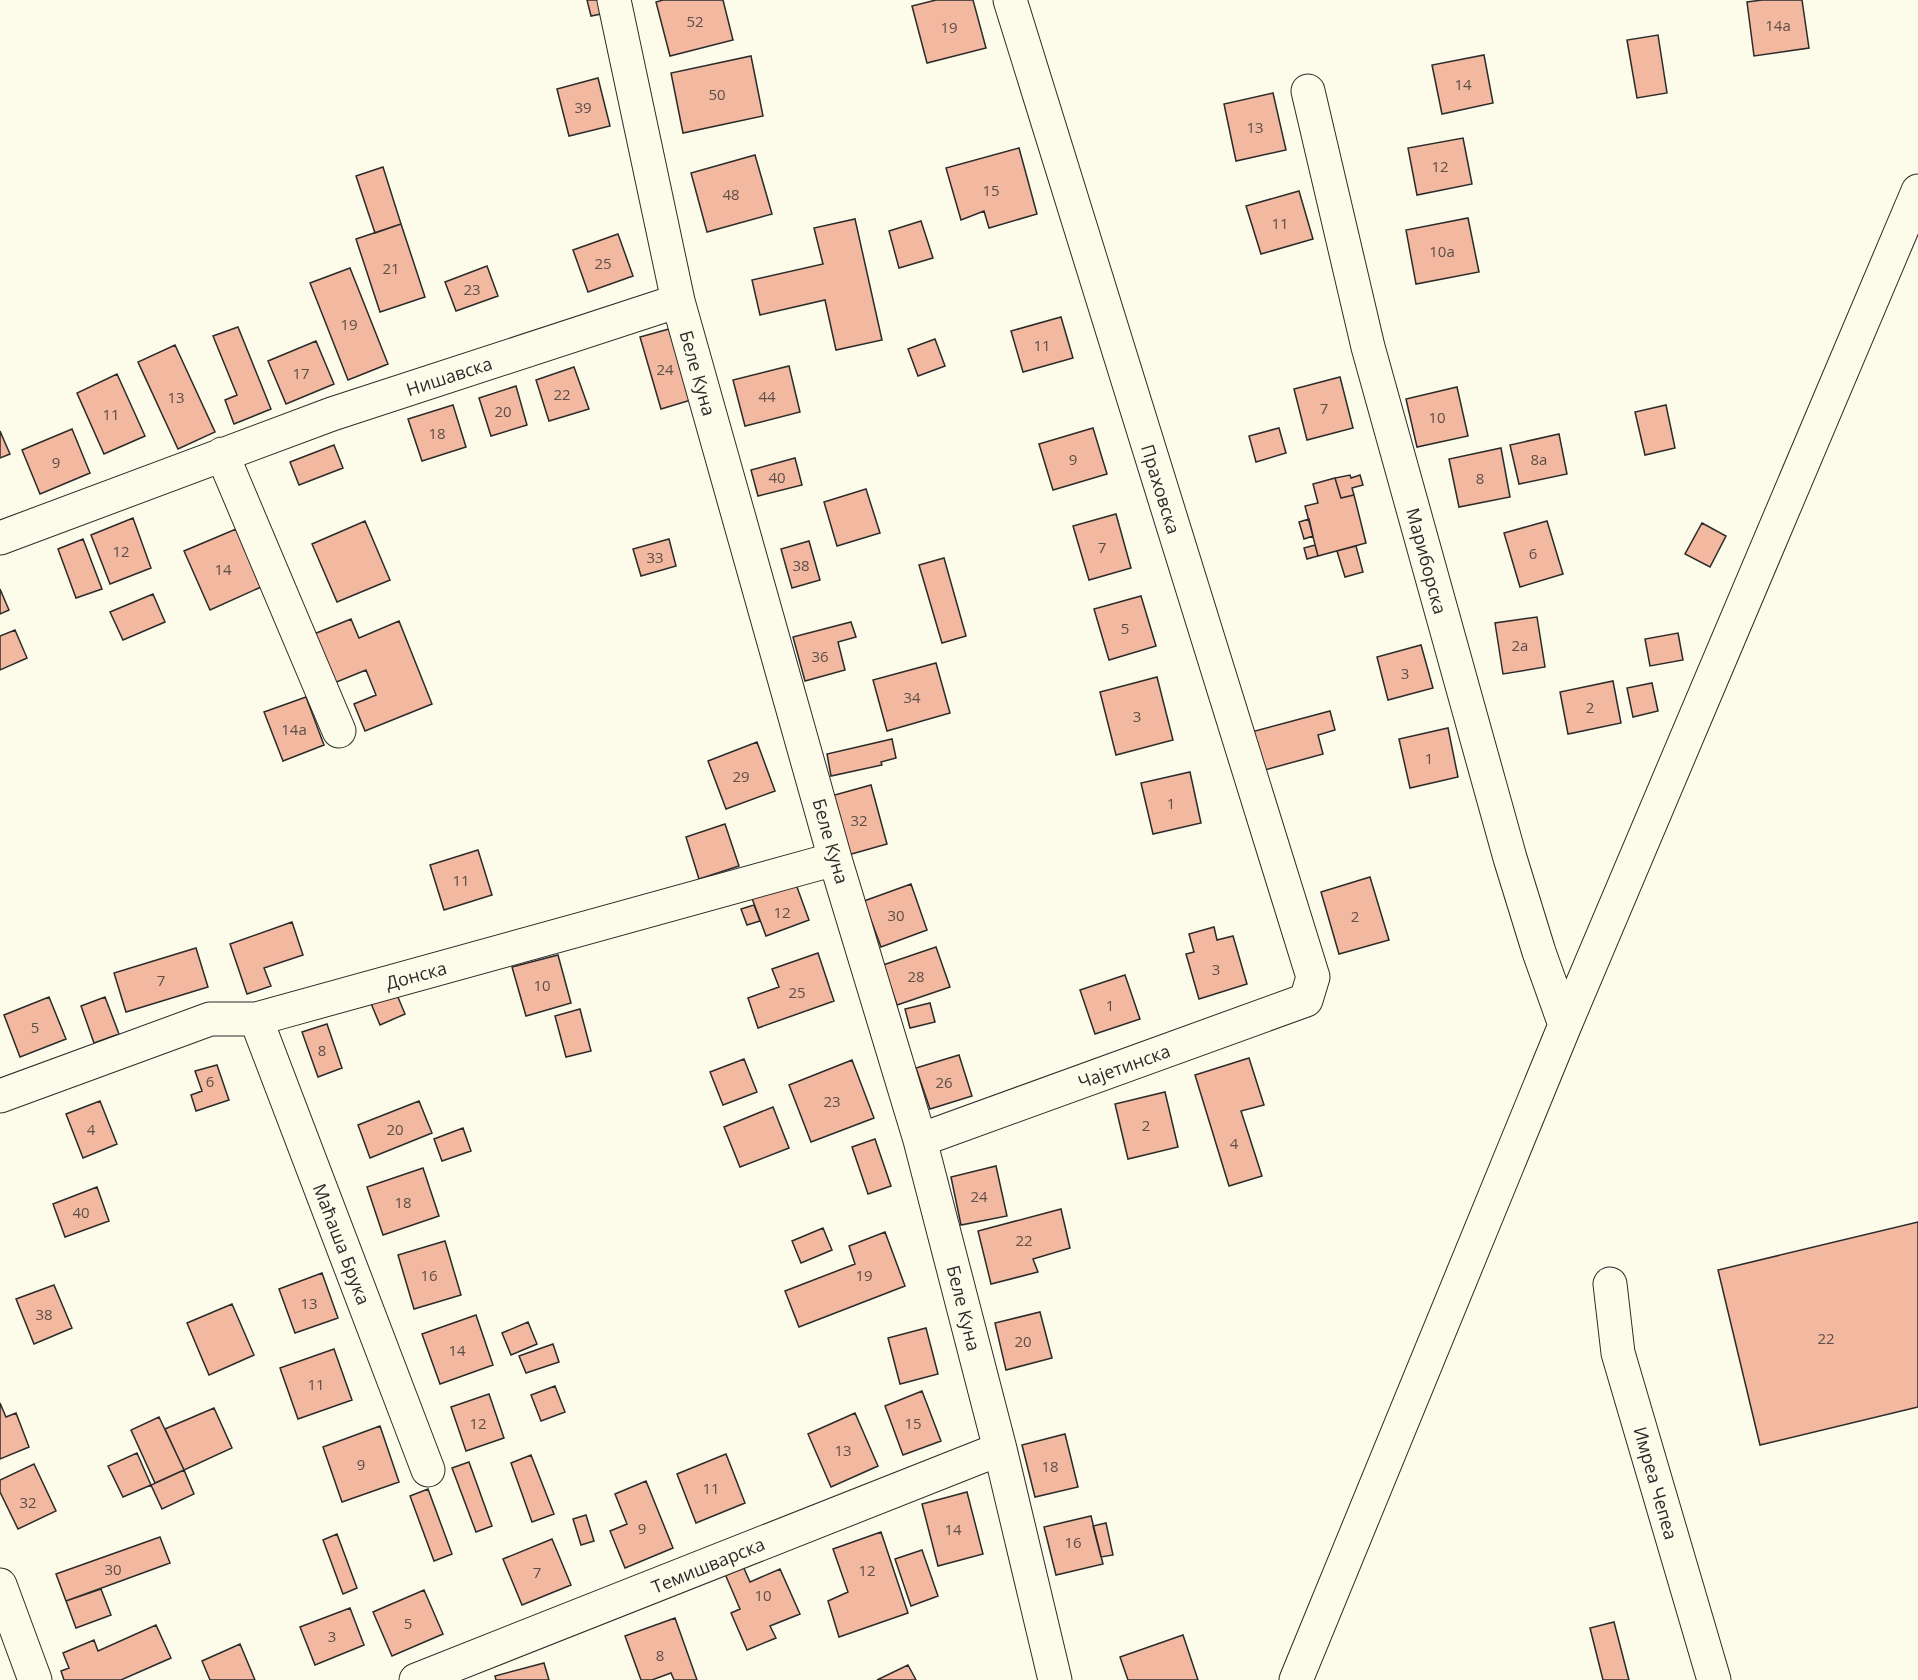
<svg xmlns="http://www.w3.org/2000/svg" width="1918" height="1680" viewBox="0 0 1918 1680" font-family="'Open Sans',sans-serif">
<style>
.building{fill:#f2b8a0;stroke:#2b2b2b;stroke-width:1.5}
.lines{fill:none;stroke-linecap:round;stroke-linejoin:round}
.minor-casing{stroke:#2b2b2b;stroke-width:35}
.minor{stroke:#fdfbea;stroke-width:33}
.labels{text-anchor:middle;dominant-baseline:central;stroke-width:4.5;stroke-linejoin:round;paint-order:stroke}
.number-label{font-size:15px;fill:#5d4e48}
.street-label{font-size:18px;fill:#2b2b2b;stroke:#fdfbea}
</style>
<rect width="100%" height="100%" fill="#fdfbea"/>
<path class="building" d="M 587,0 L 608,0 L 611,12 L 591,16 Z
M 663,0 L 723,0 L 733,40 L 670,56 L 656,2 Z
M 936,0 L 973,0 L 986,48 L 927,63 L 912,6 Z
M 1762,0 L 1802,0 L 1809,48 L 1754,56 L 1747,2 Z
M 1658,35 L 1667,93 L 1637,98 L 1627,40 Z
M 1484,55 L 1493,103 L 1442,114 L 1432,65 Z
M 751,56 L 763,116 L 683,133 L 671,73 Z
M 598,78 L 610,126 L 569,136 L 557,89 Z
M 1273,93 L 1286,150 L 1236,161 L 1224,104 Z
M 1463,138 L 1472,184 L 1417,195 L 1408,148 Z
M 1019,148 L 1037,214 L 989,228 L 984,211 L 961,220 L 946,168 Z
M 755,155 L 772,214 L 707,232 L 691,173 Z
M 383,167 L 401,224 L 375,233 L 356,176 Z
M 1299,191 L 1313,239 L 1261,254 L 1246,206 Z
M 1468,218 L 1479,272 L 1416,284 L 1406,230 Z
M 855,219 L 882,340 L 836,350 L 825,300 L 760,315 L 752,280 L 823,264 L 814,228 Z
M 921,221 L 933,258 L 899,268 L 889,231 Z
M 401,224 L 425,297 L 380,312 L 356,239 Z
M 618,234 L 633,276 L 588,292 L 573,250 Z
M 487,266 L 498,296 L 456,311 L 445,282 Z
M 350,268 L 388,364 L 348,380 L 310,283 Z
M 1061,317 L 1073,358 L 1023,372 L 1011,331 Z
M 238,327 L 271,409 L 234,424 L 225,400 L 237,395 L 213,336 Z
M 669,329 L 691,400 L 661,409 L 640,337 Z
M 935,339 L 945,366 L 918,376 L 908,349 Z
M 316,341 L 334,384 L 286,404 L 268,361 Z
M 175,345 L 215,432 L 178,449 L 138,362 Z
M 789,366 L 800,412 L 745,426 L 733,380 Z
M 574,367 L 589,409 L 549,421 L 536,380 Z
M 117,374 L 145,436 L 104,454 L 77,393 Z
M 1340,377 L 1353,428 L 1307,440 L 1294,389 Z
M 516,386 L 527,425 L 491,436 L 479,398 Z
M 1457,387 L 1468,436 L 1417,447 L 1406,399 Z
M 453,405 L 466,447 L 422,461 L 408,419 Z
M 1666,405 L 1675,448 L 1645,455 L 1635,412 Z
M 1093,428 L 1107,474 L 1053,490 L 1039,444 Z
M 1279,428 L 1286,453 L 1256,462 L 1249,436 Z
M 72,429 L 90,473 L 40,494 L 22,450 Z
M 0,431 L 10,454 L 0,458 Z
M 1559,434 L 1567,474 L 1519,484 L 1510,445 Z
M 334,445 L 343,468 L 299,485 L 290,462 Z
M 1501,448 L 1510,497 L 1459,507 L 1449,459 Z
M 795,458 L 802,485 L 758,496 L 751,470 Z
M 1350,475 L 1351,478 L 1360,475 L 1363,485 L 1352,488 L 1354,495 L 1341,498 L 1335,478 Z
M 1335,478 L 1341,498 L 1354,495 L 1366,543 L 1318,556 L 1305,506 L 1318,503 L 1313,484 Z
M 866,489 L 880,533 L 837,546 L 824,502 Z
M 1116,514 L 1131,568 L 1089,580 L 1073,526 Z
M 133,518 L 151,568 L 110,584 L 91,535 Z
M 1309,519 L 1313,536 L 1304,539 L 1299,522 Z
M 365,521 L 390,580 L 337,602 L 312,544 Z
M 1547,521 L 1563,574 L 1520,587 L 1504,533 Z
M 1702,523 L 1726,536 L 1710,567 L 1685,554 Z
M 236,529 L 261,587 L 210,610 L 184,551 Z
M 83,539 L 102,589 L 76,598 L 58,549 Z
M 669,539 L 676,566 L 641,576 L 633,549 Z
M 809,541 L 820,580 L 792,588 L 781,549 Z
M 1315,545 L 1318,556 L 1307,559 L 1304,548 Z
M 1356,546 L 1363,572 L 1345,577 L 1337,551 Z
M 944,558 L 966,636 L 942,643 L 919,565 Z
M 0,589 L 9,610 L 0,614 Z
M 153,594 L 165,622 L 123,640 L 110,612 Z
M 1141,596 L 1156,646 L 1109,660 L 1094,609 Z
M 1537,617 L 1545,667 L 1503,674 L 1495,623 Z
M 351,619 L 359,638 L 399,621 L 432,704 L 365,731 L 354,704 L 376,695 L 366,670 L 334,683 L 314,634 Z
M 851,622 L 856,637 L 838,642 L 845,670 L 805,681 L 793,637 Z
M 15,630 L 27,658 L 0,670 L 0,636 Z
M 1678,633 L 1683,660 L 1650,666 L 1645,639 Z
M 1421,645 L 1433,688 L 1388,700 L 1377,657 Z
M 936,663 L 950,713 L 887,731 L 873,680 Z
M 1157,677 L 1173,740 L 1116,755 L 1100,692 Z
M 1613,681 L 1621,723 L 1568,734 L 1560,692 Z
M 1652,683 L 1658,711 L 1633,717 L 1627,688 Z
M 306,697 L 324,745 L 283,761 L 264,712 Z
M 1330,711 L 1335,730 L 1318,735 L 1323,754 L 1250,774 L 1240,735 Z
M 1448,728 L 1458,777 L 1410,788 L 1399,739 Z
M 892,739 L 896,758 L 881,762 L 882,765 L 831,776 L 827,754 Z
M 757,742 L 775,791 L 726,809 L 708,761 Z
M 1190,772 L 1201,823 L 1153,834 L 1141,783 Z
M 871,785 L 887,844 L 848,855 L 831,796 Z
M 725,824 L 739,866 L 699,879 L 686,837 Z
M 478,850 L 492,895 L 444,910 L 430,865 Z
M 793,876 L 809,920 L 766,936 L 750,893 Z
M 1370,877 L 1389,940 L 1339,954 L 1321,892 Z
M 911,884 L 927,930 L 881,947 L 864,901 Z
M 754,905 L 760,921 L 747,925 L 741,909 Z
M 292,922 L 303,955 L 264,968 L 271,986 L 247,994 L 230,944 Z
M 1214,927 L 1217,940 L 1233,936 L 1247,984 L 1199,999 L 1186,954 L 1194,952 L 1189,934 Z
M 936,947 L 950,987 L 897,1005 L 883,965 Z
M 196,948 L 208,987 L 126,1012 L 114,973 Z
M 818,953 L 834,1001 L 758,1028 L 748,998 L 779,987 L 772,969 Z
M 558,955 L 571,1003 L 526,1016 L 512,967 Z
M 1125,975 L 1140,1019 L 1095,1034 L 1080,990 Z
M 395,990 L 405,1014 L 380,1025 L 370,1001 Z
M 49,997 L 66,1039 L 20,1057 L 4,1015 Z
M 105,997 L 119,1034 L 94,1043 L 81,1006 Z
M 930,1003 L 935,1022 L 910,1028 L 905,1009 Z
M 580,1009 L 591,1051 L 566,1057 L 555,1016 Z
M 327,1024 L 342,1068 L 318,1077 L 302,1032 Z
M 959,1055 L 972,1096 L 930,1109 L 916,1068 Z
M 1249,1058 L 1264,1105 L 1241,1111 L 1262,1176 L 1229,1186 L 1195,1075 Z
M 744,1059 L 757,1092 L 723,1105 L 710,1072 Z
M 852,1060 L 874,1118 L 811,1142 L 789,1085 Z
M 217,1065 L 229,1100 L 196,1111 L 191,1095 L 202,1091 L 195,1071 Z
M 1165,1092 L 1178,1147 L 1128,1159 L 1115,1104 Z
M 100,1101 L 117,1144 L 83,1158 L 66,1114 Z
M 419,1101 L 432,1133 L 370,1158 L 358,1125 Z
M 773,1107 L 789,1148 L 740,1167 L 724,1127 Z
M 463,1128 L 471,1151 L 442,1161 L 434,1139 Z
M 875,1139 L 891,1186 L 868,1194 L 852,1147 Z
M 996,1166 L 1007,1216 L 961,1225 L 951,1177 Z
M 423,1168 L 439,1216 L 383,1235 L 367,1187 Z
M 97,1187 L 109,1221 L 65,1237 L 53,1204 Z
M 1061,1209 L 1070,1248 L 1033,1259 L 1038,1272 L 991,1284 L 978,1231 Z
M 1918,1222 L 1918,1407 L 1760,1445 L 1718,1270 Z
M 823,1228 L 832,1250 L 801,1263 L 792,1241 Z
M 885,1232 L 905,1286 L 799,1327 L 785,1291 L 855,1264 L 849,1246 Z
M 445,1241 L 461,1295 L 414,1309 L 398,1255 Z
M 322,1273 L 338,1318 L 295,1333 L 279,1289 Z
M 54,1285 L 72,1328 L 34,1344 L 16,1299 Z
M 232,1304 L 254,1355 L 209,1375 L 187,1323 Z
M 1040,1312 L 1052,1358 L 1006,1370 L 995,1323 Z
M 476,1315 L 493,1365 L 440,1384 L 422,1334 Z
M 528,1322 L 537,1344 L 511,1355 L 502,1333 Z
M 926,1328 L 938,1374 L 900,1384 L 888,1338 Z
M 553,1344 L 559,1362 L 526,1373 L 519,1356 Z
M 334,1349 L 352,1400 L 298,1419 L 280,1368 Z
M 555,1386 L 565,1412 L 541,1421 L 531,1395 Z
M 922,1391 L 941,1441 L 903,1455 L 885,1406 Z
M 489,1394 L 504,1438 L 466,1451 L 451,1407 Z
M 0,1403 L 6,1417 L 16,1413 L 29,1447 L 0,1459 Z
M 214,1408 L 232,1448 L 184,1470 L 165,1429 Z
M 855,1413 L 878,1466 L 831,1487 L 808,1434 Z
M 159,1417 L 184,1470 L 155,1483 L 131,1430 Z
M 380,1426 L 399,1482 L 342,1502 L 323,1447 Z
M 1065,1434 L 1078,1487 L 1035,1497 L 1022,1445 Z
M 137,1453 L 151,1485 L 123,1497 L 108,1466 Z
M 726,1454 L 745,1503 L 696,1523 L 677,1474 Z
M 531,1455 L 554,1514 L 532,1522 L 511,1463 Z
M 469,1462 L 492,1526 L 476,1532 L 452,1468 Z
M 34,1464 L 56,1511 L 18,1529 L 0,1492 L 0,1480 Z
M 184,1470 L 194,1494 L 162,1509 L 151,1485 Z
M 646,1481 L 673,1548 L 625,1568 L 610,1531 L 627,1524 L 615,1494 Z
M 428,1489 L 452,1554 L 434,1561 L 410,1496 Z
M 967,1492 L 983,1554 L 938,1566 L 922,1504 Z
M 586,1515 L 594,1541 L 581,1545 L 573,1519 Z
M 1091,1516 L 1103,1564 L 1056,1575 L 1044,1527 Z
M 1106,1523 L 1113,1555 L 1101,1557 L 1093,1526 Z
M 881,1532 L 908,1613 L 839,1637 L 828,1601 L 848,1592 L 833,1549 Z
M 337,1534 L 357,1588 L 343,1594 L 323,1540 Z
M 160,1537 L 170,1563 L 66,1601 L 56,1574 Z
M 552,1539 L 571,1585 L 522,1605 L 503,1559 Z
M 922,1550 L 938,1596 L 911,1606 L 895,1559 Z
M 743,1566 L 750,1582 L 780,1569 L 800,1614 L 770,1626 L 776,1638 L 747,1650 L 731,1613 L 740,1609 L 725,1574 Z
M 101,1589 L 111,1615 L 76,1628 L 66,1601 Z
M 424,1590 L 443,1634 L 392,1656 L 373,1612 Z
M 350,1608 L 364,1645 L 315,1665 L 300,1627 Z
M 675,1618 L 697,1680 L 674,1680 L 671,1673 L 652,1680 L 641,1680 L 625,1636 Z
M 1614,1622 L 1629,1680 L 1603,1680 L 1590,1628 Z
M 156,1625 L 171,1658 L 121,1680 L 64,1680 L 61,1671 L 69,1668 L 63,1653 L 94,1640 L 98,1651 Z
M 1183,1635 L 1198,1680 L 1128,1680 L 1120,1657 Z
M 240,1644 L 255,1680 L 210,1680 L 202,1661 Z
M 544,1663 L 549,1680 L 496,1680 L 495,1676 Z
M 908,1665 L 916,1680 L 877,1680 Z"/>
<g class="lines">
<defs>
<path id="minor" d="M 614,0 L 678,301 L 835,859 L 920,1140 L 1000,1449 L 1055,1680
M 1308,91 L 1368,347 L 1510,858 L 1539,952 L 1565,1025
M 222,454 L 339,731
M 0,538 L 332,414 L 678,301
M 256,1019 L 428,1470
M 0,1096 L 210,1019 L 256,1019 L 835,859
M 920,1140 L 1306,1000 L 1313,977 L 1010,0
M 1610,1284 L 1618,1353 L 1714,1680
M 0,1585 L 35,1680
M 416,1680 L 1000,1449
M 1296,1680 L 1565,1025 L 1918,191"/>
</defs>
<use href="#minor" class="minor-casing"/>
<use href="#minor" class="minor"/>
</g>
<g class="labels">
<g class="number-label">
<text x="695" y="21">52</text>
<text x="1778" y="25">14a</text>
<text x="949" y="27">19</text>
<text x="1463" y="84">14</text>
<text x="717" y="94">50</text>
<text x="583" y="107">39</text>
<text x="1255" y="127">13</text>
<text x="1440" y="166">12</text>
<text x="991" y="190">15</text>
<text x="731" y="194">48</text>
<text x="1280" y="223">11</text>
<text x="1442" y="251">10a</text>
<text x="603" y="263">25</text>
<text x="391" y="268">21</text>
<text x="472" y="289">23</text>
<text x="349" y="324">19</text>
<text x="1042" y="345">11</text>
<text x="665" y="369">24</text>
<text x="301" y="373">17</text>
<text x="562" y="394">22</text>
<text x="767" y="396">44</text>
<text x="176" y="397">13</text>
<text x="1324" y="408">7</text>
<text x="503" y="411">20</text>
<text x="111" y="414">11</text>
<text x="1437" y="417">10</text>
<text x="437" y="433">18</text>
<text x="1073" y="459">9</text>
<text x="1539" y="459">8a</text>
<text x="56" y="462">9</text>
<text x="777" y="477">40</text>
<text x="1480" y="478">8</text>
<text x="1102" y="547">7</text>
<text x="121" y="551">12</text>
<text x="1533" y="553">6</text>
<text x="655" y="557">33</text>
<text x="801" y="565">38</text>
<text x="223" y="569">14</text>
<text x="1125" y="628">5</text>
<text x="1520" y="645">2a</text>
<text x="820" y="656">36</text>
<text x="1405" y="673">3</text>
<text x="912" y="697">34</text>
<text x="1590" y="707">2</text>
<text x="1137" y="716">3</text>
<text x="294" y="729">14a</text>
<text x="1429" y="758">1</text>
<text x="741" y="776">29</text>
<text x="1171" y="803">1</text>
<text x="859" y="820">32</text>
<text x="461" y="880">11</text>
<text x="782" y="912">12</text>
<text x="896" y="915">30</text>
<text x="1355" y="916">2</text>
<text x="1216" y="969">3</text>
<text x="916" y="976">28</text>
<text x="161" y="980">7</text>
<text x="542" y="985">10</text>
<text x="797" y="992">25</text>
<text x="1110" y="1005">1</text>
<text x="35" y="1027">5</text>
<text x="322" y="1050">8</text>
<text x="210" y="1081">6</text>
<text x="944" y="1082">26</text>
<text x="832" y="1101">23</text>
<text x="1146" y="1125">2</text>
<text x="91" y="1129">4</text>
<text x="395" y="1129">20</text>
<text x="1234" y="1143">4</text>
<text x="979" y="1196">24</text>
<text x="403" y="1202">18</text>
<text x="81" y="1212">40</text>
<text x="1024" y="1240">22</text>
<text x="429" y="1275">16</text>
<text x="864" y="1275">19</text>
<text x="309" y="1303">13</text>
<text x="44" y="1314">38</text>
<text x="1826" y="1338">22</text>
<text x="1023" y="1341">20</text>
<text x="457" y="1350">14</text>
<text x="316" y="1384">11</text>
<text x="478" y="1423">12</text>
<text x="913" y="1423">15</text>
<text x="843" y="1450">13</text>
<text x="361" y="1464">9</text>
<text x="1050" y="1466">18</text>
<text x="711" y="1488">11</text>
<text x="28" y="1502">32</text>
<text x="642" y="1528">9</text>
<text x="953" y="1529">14</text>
<text x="1073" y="1542">16</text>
<text x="113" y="1569">30</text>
<text x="867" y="1570">12</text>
<text x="537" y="1572">7</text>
<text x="763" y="1595">10</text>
<text x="408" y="1623">5</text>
<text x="332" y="1636">3</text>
<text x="660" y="1655">8</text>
</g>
<g class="street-label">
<text transform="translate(698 373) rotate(74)">Беле Куна</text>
<text transform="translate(449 376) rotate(-18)">Нишавска</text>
<text transform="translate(1161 489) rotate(73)">Праховска</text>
<text transform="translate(1427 561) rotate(75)">Мариборска</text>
<text transform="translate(831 841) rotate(74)">Беле Куна</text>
<text transform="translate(416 975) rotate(-15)">Донска</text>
<text transform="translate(1124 1066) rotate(-20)">Чајетинска</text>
<text transform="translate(342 1244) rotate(69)">Маћаша Брука</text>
<text transform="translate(964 1308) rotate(76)">Беле Куна</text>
<text transform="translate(1656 1483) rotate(74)">Имреа Чепеа</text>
<text transform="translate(708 1565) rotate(-22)">Темишварска</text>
</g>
</g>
</svg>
